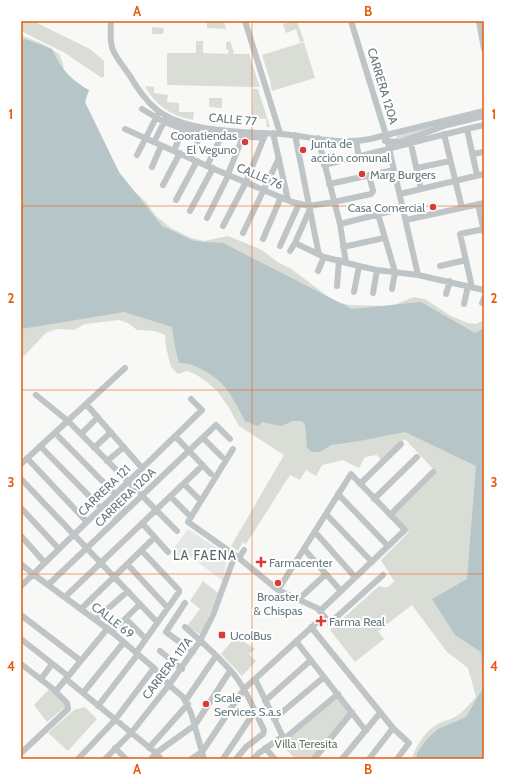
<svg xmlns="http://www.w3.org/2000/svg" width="505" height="780" viewBox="0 0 505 780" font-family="Cabin,sans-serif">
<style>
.built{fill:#e6e8e7}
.green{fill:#d9ddd5}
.water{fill:#b6c5c7}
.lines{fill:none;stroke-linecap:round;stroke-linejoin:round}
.minor{stroke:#bfc5c7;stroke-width:6}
.grid{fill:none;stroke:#e8590c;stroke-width:1;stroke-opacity:0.55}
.poi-dot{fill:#da3b34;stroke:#fff;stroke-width:1.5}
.labels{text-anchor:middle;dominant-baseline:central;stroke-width:4;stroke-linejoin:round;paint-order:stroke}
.street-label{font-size:12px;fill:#65797f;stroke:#fff}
.poi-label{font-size:12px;fill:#65797f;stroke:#fff;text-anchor:start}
.park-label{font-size:12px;fill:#6b7863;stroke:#fff}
.neighbourhood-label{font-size:13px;letter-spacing:1px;fill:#56666b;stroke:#fff}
.neatline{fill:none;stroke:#e8590c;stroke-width:1.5}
.grid-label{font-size:13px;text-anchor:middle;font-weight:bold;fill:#e8590c}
</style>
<rect width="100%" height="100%" fill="#f8f8f6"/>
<path class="built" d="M 188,529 L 227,555 L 223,581 L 183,551 L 177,558 L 171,552 Z"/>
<path class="green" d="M 21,21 L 33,21 L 90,49 L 104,61 L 104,76 L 102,78 L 65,53 L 21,31 Z
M 207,21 L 224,21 L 226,29 L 207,28 Z
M 293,21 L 297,21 L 304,41 L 300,42 L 296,29 L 286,33 L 283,24 Z
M 152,27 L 164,28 L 163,34 L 152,34 Z
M 21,35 L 45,45 L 59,54 L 63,64 L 65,80 L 51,107 L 135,192 L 146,202 L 156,216 L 171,228 L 191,238 L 204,241 L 228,236 L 262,250 L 279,263 L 290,268 L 334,301 L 350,305 L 391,306 L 414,297 L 425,299 L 451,316 L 468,323 L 476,324 L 484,320 L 484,759 L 412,759 C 415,747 426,730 438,724 C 443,721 450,720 455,717 C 464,712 469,704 476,697 L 468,668 L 447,652 L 412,605 L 378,631 L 384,639 L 355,662 L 330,630 L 379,586 C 387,589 390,587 394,581 L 381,560 L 409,532 L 393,515 L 436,472 L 405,439 L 381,460 L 377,455 L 365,457 L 359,468 L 343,460 L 322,465 L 316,476 L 306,470 L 300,480 L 290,475 L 246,544 L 243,542 L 238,551 L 231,546 L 284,455 L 239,426 L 229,408 L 218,392 L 208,383 L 197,375 L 187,371 L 178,374 L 171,367 L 166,347 L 165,335 L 155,331 L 137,330 L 128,323 L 119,320 L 85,324 L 74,330 L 57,329 L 46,333 L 21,359 Z
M 196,41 L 203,41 L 203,53 L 228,54 L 229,50 L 226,49 L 226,42 L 230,41 L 234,53 L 233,54 L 249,54 L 260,87 L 167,85 L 167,53 L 196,53 Z
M 304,42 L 315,78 L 272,91 L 270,83 L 271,83 L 262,55 Z
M 145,86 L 154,87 L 154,93 L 168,95 L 167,102 L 179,103 L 179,112 L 194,112 L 193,120 C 171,116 155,105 145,86 Z
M 253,89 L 258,89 L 270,127 L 267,127 L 266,119 L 252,118 Z
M 209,98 L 222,98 L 222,108 L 209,107 Z
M 456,120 L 405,139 L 396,140 L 396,138 L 399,134 Z
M 115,494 L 129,508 L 115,522 L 101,508 Z
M 203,581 L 218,593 L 201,635 L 187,626 L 200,609 L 190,601 Z
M 236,636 L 255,649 L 249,654 L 256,661 L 242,676 L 221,654 Z
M 50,688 L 66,706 L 47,722 L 34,705 Z
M 338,698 L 350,713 L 313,759 L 295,759 L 281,744 Z
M 85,707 L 97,719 L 68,751 L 48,733 L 74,710 Z"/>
<path class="water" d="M 25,39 L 52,49 C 61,69 70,79 89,90 L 85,102 L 119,172 L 162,226 L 194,241 L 223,243 L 352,309 L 421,302 L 475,333 L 484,328 L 484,759 L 417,759 L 417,753 L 427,739 L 438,729 L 466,717 L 483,688 L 481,652 L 455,635 L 432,599 L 467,579 L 476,466 L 405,432 L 359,441 L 331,445 L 320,452 L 312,452 L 307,448 L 305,425 L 302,421 L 293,421 L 281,426 L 262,422 L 258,426 L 245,421 C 232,397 226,381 201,369 C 193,365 188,363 179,363 L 175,347 L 172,327 L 124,312 L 21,329 L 21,40 Z"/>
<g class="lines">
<path class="minor" d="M 111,21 C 109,53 113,51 130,76 C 137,88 145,100 156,109 C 181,130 232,132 264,133 C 270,134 276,133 282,134 C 312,137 341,145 370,139 L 484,111
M 245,21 L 280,133
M 351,21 L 386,135 L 418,275
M 479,21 L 484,49
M 142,109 L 164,122 L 183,129 L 264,138
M 125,129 L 207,166 L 292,202 L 309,206 L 334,202 L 371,194 L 373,191 L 369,175
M 467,129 L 477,175
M 273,133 L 288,200
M 444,134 L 462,208
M 295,135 L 319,255
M 318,138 L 340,224 L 346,263
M 356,141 L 359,157
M 385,141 L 400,142 L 447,125 L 484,116
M 154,142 L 166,118
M 411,144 L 421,189
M 174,151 L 183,129
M 472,154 L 484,152
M 137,155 L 158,114
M 190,158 L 202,132
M 324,165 C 378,152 431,137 484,125
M 207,166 L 224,131
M 152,167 L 161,146
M 417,168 L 450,161
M 228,174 L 244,134
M 329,184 L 394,170
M 163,185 L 180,153
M 400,194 L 484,174
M 176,200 L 197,161
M 478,204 L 484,232
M 190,211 L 213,168
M 378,214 L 395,272 L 392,289
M 207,218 L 229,174
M 406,220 L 484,203
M 340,224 L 403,208
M 223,226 L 246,182 L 265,135
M 243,233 L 279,158
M 263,239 L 281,197
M 295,243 L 324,257 L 359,266 L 377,270 L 418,275 L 484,290
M 280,246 L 299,204
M 343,247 L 384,238
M 290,251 L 295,243 L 310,209
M 440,266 L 466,260
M 318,271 L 324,257
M 337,286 L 339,260
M 472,287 L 460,234 L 484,229
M 354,292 L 359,266
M 373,293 L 377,270
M 446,294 L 450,281
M 482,303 L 484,298
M 464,304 L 468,286
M 36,395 L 68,421 L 177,531
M 86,404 L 142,468
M 55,433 L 115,494
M 81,434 L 98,417
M 175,436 L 211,474
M 203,438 L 222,457
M 40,446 L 101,508
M 94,448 L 111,432
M 233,449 L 188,522 L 235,555 L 278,590 L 317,608 L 330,623 L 383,575
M 27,458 L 87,522
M 107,461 L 124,447
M 21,464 L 125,368
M 21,479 L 157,622
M 184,484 L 201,501
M 360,484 L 401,444
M 338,494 L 388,546
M 170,496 L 191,517
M 374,499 L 417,457
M 21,508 L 59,549
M 326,514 L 372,562
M 390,515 L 433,472
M 142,523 L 168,552
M 315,532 L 355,577
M 21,536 L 45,563
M 304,549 L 341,591
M 239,558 L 244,550
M 21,564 L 33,574 L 112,632 L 154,668 L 169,685 L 183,697 L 191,713 L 204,759
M 127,564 L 167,607
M 48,585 L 216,425 L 230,439
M 21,586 L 202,410 L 191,399
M 278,590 L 351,474 L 405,530 L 320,611
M 65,597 L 203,465
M 299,599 L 326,574
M 185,603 L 166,632 L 193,652
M 81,609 L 155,537
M 21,615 L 81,661
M 96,619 L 128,591
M 126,619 L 146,639
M 185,627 C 202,642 222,659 236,677 C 248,693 255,712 264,730 L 263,734 L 246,747 L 236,759
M 311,627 L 393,728 L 409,743 L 397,759
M 112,632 L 140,604
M 21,639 L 68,676
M 296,641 L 366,731
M 160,651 L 182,669
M 136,653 L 179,592 L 179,590 L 142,551
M 21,664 L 52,688 L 67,703 L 68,709 L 21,753
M 41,679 L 52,664
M 66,679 L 156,753 L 161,759
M 255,679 L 284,739 L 338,694
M 56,691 L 108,628
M 83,693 L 124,642
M 186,700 L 216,656
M 265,701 L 311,660
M 98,706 L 138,654
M 274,719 L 324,677
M 115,748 L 126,759
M 149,748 L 188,704
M 265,748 L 275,759
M 78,759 L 115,720 L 154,668
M 105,759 L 131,733 L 169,685 L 200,641 L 213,615 L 235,555
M 151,759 L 156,753 L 195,725 L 230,671
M 191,759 L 202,752 L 244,689 L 324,616
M 223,759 L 255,711
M 253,759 L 259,753 L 283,736
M 314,759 L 352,712
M 342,759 L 380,713
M 369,759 L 393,728"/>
</g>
<path class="grid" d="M 252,21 L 252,759M 21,206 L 484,206M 21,390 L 484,390M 21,574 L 484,574"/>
<g class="poi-dot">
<circle cx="245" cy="142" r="4"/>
<circle cx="303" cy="150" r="4"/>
<circle cx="362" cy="174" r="4"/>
<circle cx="433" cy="207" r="4"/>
<path d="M259 556h4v4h4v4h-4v4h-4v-4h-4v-4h4z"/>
<circle cx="278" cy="583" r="4"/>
<path d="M319 615h4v4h4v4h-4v4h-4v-4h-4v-4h4z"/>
<rect x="218" y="631" width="8" height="8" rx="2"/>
<circle cx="206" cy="704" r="4"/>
</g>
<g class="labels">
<g class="street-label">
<text transform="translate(383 86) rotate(73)">CARRERA 120A</text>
<text transform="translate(233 119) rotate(5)">CALLE 77</text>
<text transform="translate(260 176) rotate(23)">CALLE 76</text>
<text transform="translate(104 490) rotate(-44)">CARRERA 121</text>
<text transform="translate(125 497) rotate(-44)">CARRERA 120A</text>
<text transform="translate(113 620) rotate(38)">CALLE 69</text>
<text transform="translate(167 668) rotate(-53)">CARRERA 117A</text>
</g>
<g class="poi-label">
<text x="237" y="135" text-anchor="end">Cooratiendas<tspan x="237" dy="14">El Veguno</tspan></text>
<text x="311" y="143">Junta de<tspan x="311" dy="14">acción comunal</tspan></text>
<text x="370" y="174">Marg Burgers</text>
<text x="425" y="207" text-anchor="end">Casa Comercial</text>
<text x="269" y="562">Farmacenter</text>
<text x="278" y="596" text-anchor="middle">Broaster<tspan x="278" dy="14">&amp; Chispas</tspan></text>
<text x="329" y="621">Farma Real</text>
<text x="230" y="635">UcolBus</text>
<text x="214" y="697">Scale<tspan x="214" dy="14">Services S.a.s</tspan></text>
</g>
<g class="park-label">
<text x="306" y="743">Villa Teresita</text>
</g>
<g class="neighbourhood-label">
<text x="205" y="555">LA FAENA</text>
</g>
</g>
<rect width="505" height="780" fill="none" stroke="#ffffff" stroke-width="44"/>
<rect x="22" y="22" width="461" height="736" class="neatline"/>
<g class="grid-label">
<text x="137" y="16">A</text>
<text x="368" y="16">B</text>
<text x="11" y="119">1</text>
<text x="494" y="119">1</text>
<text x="11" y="303">2</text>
<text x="494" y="303">2</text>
<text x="11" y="487">3</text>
<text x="494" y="487">3</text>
<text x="11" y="671">4</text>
<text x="494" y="671">4</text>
<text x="137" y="774">A</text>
<text x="368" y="774">B</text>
</g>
</svg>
